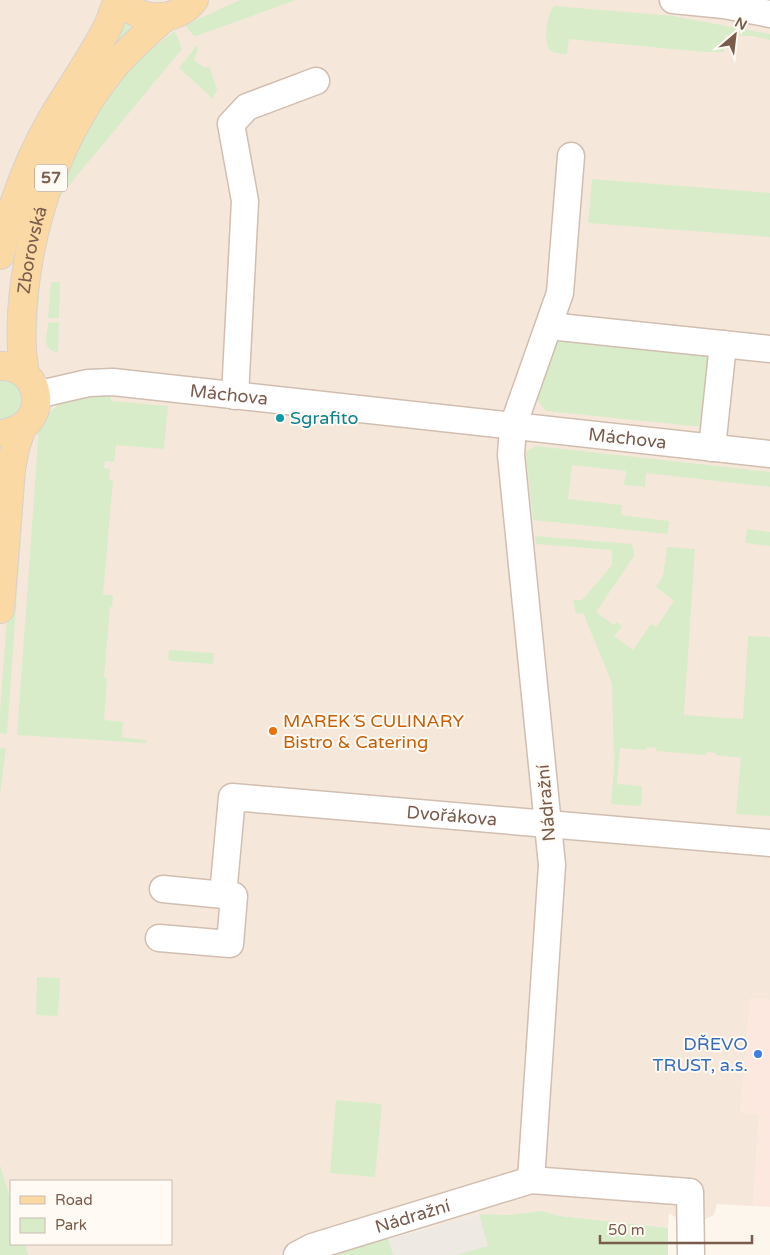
<svg xmlns="http://www.w3.org/2000/svg" width="770" height="1255" viewBox="0 0 770 1255" font-family="'Varela Round',sans-serif">
<style>
.residential{fill:#f5e8da;fill-rule:evenodd}
.commercial{fill:#fde8e0}
.industrial{fill:#efe9e4}
.green{fill:#d8ecc9}
.lines{fill:none;stroke-linecap:round;stroke-linejoin:round}
.minor-casing{stroke:#d1beb0;stroke-width:29}
.major-casing{stroke:#dad1cd;stroke-width:30}
.minor{stroke:#fff;stroke-width:26}
.major{stroke:#fbd9a5;stroke-width:28}
.culture-dot{fill:#0f9aa8;stroke:#fffaf3;stroke-width:2}
.food-dot{fill:#e8710a;stroke:#fffaf3;stroke-width:2}
.shop-dot{fill:#3f7fe0;stroke:#fffaf3;stroke-width:2}
.labels{text-anchor:middle;dominant-baseline:central;stroke-width:4;stroke-linejoin:round;paint-order:stroke}
.shield{fill:#fffaf3;stroke:#a28b7f;stroke-width:1}
.shield-label{font-size:16px;font-weight:bold;fill:#7a5c4d}
.street-label{font-size:18px;fill:#7a5c4d;stroke:#fffaf3}
.culture-label{font-size:18px;fill:#0d838f;stroke:#fffaf3;text-anchor:start}
.food-label{font-size:18px;fill:#c56008;stroke:#fffaf3;text-anchor:start}
.shop-label{font-size:18px;fill:#366cbe;stroke:#fffaf3;text-anchor:end}
</style>
<rect width="100%" height="100%" fill="#fdf6ec"/>
<path class="residential" d="M 0,0 L 770,0 L 770,1000 L 750,999 L 741,1113 L 760,1114 L 753,1206 L 717,1204 L 714,1215 L 690,1226 L 669,1213 L 668,1228 L 560,1216 L 542,1211 L 509,1215 L 479,1214 L 340,1251 L 337,1255 L 0,1255 ZM 11,1181 L 171,1181 L 171,1244 L 11,1244 Z"/>
<path class="commercial" d="M 750,998 L 770,1000 L 770,1207 L 753,1206 L 760,1115 L 741,1113 Z"/>
<path class="industrial" d="M 542,1211 L 560,1216 L 668,1228 L 668,1255 L 337,1255 L 340,1252 L 479,1214 L 509,1215 Z"/>
<path class="green" d="M 240,0 L 296,0 L 196,36 L 193,35 L 185,25 Z
M 554,6 L 673,16 L 770,34 L 770,40 L 752,36 L 725,35 L 724,52 L 703,52 L 569,39 L 567,54 C 563,54 555,54 551,51 C 542,44 547,13 554,6 Z
M 124,23 L 130,26 L 130,30 L 106,57 Z
M 175,31 L 182,49 L 55,202 L 61,177 L 103,96 L 143,55 Z
M 197,45 L 198,49 L 194,60 L 205,68 L 209,66 L 217,89 L 213,99 L 179,68 Z
M 592,179 L 770,193 L 770,237 L 588,223 Z
M 51,282 L 60,282 L 59,318 L 48,318 Z
M 40,283 L 35,357 L 36,289 Z
M 59,322 L 58,353 C 41,349 47,337 48,323 Z
M 563,338 L 711,352 L 703,427 L 546,411 L 538,401 L 535,392 L 557,340 Z
M 0,375 L 21,384 L 24,411 L 0,424 Z
M 100,393 L 111,394 L 111,401 L 168,406 L 164,449 L 116,445 L 114,462 L 105,461 L 104,468 L 110,469 L 109,480 L 113,480 L 103,595 L 113,595 L 112,607 L 110,607 L 104,677 L 107,679 L 104,720 L 123,722 L 122,737 L 146,740 L 146,743 L 17,735 L 39,427 C 46,416 52,408 63,402 Z
M 28,441 L 7,734 L 0,733 L 0,711 L 19,459 Z
M 536,446 L 770,472 L 770,487 L 646,473 L 645,487 L 624,485 L 626,471 L 572,465 L 568,499 L 622,505 L 621,515 L 669,521 L 668,534 L 533,520 L 526,456 L 528,450 Z
M 747,529 L 770,532 L 770,546 L 745,543 Z
M 535,536 L 632,544 L 634,556 L 596,612 L 614,625 L 617,622 L 622,626 L 614,636 L 633,650 L 651,624 L 656,627 L 674,601 L 656,587 L 663,576 L 667,547 L 695,549 L 684,715 L 743,719 L 748,636 L 770,637 L 770,816 L 736,814 L 741,758 L 716,755 L 716,753 L 707,752 L 706,755 L 656,751 L 656,748 L 647,747 L 646,750 L 620,748 L 617,784 L 642,786 L 641,806 L 611,804 L 614,768 L 612,683 L 583,613 L 576,614 L 573,600 L 582,600 L 612,565 L 612,550 L 536,544 Z
M 169,650 L 214,653 L 213,664 L 170,661 L 168,659 Z
M 0,748 L 6,748 L 0,794 Z
M 37,977 L 60,978 L 58,1016 L 36,1015 Z
M 336,1100 L 382,1104 L 375,1177 L 330,1173 Z
M 0,1165 L 11,1201 L 11,1244 L 25,1244 L 28,1255 L 0,1255 Z
M 542,1211 L 560,1216 L 668,1228 L 668,1255 L 456,1255 L 488,1246 L 479,1214 L 509,1215 Z
M 388,1238 L 393,1255 L 337,1255 L 340,1252 Z"/>
<g class="lines">
<defs>
<g id="minor">
<path d="M 673,0 L 724,5 L 770,14"/>
<path d="M 549,326 L 770,349"/>
<path id="s1" d="M 36,395 L 88,383 L 113,382 L 770,454"/>
<path d="M 235,396 L 245,201 L 231,124 L 247,107 L 316,81"/>
<path d="M 712,448 L 723,344"/>
<path id="s2" d="M 223,895 L 232,797 L 770,843"/>
<path d="M 159,938 L 230,944 L 234,896 L 163,889"/>
<path d="M 531,1180 L 552,865 L 511,455 L 513,426 L 560,293 L 571,156"/>
<path id="s3" d="M 297,1255 L 312,1247 L 531,1180 L 690,1192 L 691,1255"/>
</g>
<g id="major">
<path d="M 121,0 C 139,23 176,23 194,0"/>
<path d="M 0,255 C 11,206 28,160 53,117 C 71,87 91,59 107,28 C 111,20 114,9 118,0"/>
<path d="M 0,366 C 44,365 50,426 6,433"/>
<path id="s4" d="M 25,374 C 20,347 21,318 24,291 C 33,212 61,133 111,70 C 127,50 146,34 165,17"/>
<path d="M 0,609 L 11,469 L 15,448 L 22,427"/>
</g>
</defs>
<use href="#minor" class="minor-casing"/>
<use href="#major" class="major-casing"/>
<use href="#minor" class="minor"/>
<use href="#major" class="major"/>
</g>
<circle class="culture-dot" cx="280" cy="418" r="5"/>
<circle class="food-dot" cx="273" cy="731" r="5"/>
<circle class="shop-dot" cx="758" cy="1054" r="5"/>
<g class="labels">
<rect class="shield" x="35" y="164.5" width="32" height="27" rx="4"/>
<g class="shield-label">
<text x="51" y="178">57</text>
</g>
<g class="street-label">
<text stroke="none"><textPath href="#s4" startOffset="125">Zborovská</textPath></text>
<text stroke="none"><textPath href="#s1" startOffset="195">Máchova</textPath></text>
<text stroke="none"><textPath href="#s1" startOffset="596">Máchova</textPath></text>
<text transform="translate(546 803) rotate(-95)">Nádražní</text>
<text stroke="none"><textPath href="#s2" startOffset="319">Dvořákova</textPath></text>
<text stroke="none"><textPath href="#s3" startOffset="122">Nádražní</textPath></text>
</g>
<g class="culture-label">
<text x="290" y="418">Sgrafito</text>
</g>
<g class="food-label">
<text x="283" y="721">MAREK´S CULINARY<tspan x="283" dy="21">Bistro &amp; Catering</tspan></text>
</g>
<g class="shop-label">
<text x="748" y="1044">DŘEVO<tspan x="748" dy="21">TRUST, a.s.</tspan></text>
</g>
</g>
<rect x="10" y="1180" width="162" height="65" fill="#fffaf3" stroke="#cabbb1"/>
<rect x="20" y="1196" width="25" height="8" fill="#fbd9a5" stroke="#cabbb1"/>
<text x="55" y="1205" font-size="15" fill="#7a5c4d">Road</text>
<rect x="20" y="1218" width="25" height="15" fill="#d8ecc9" stroke="#cabbb1"/>
<text x="55" y="1230" font-size="15" fill="#7a5c4d">Park</text>
<g transform="translate(735 35) rotate(28)" stroke="#fffaf3" stroke-width="4" paint-order="stroke">
<path d="M0-4L9 19L0 12L-9 19Z" fill="#7a5c4d"/>
<text y="-8" font-size="14" font-weight="bold" text-anchor="middle" fill="#7a5c4d">N</text>
</g>
<path d="M600 1235v8h152v-8" fill="none" stroke="#7a5c4d" stroke-width="2.5"/>
<text x="608" y="1235" font-size="15" fill="#7a5c4d" stroke="#fffaf3" stroke-width="4" paint-order="stroke">50 m</text>
</svg>
